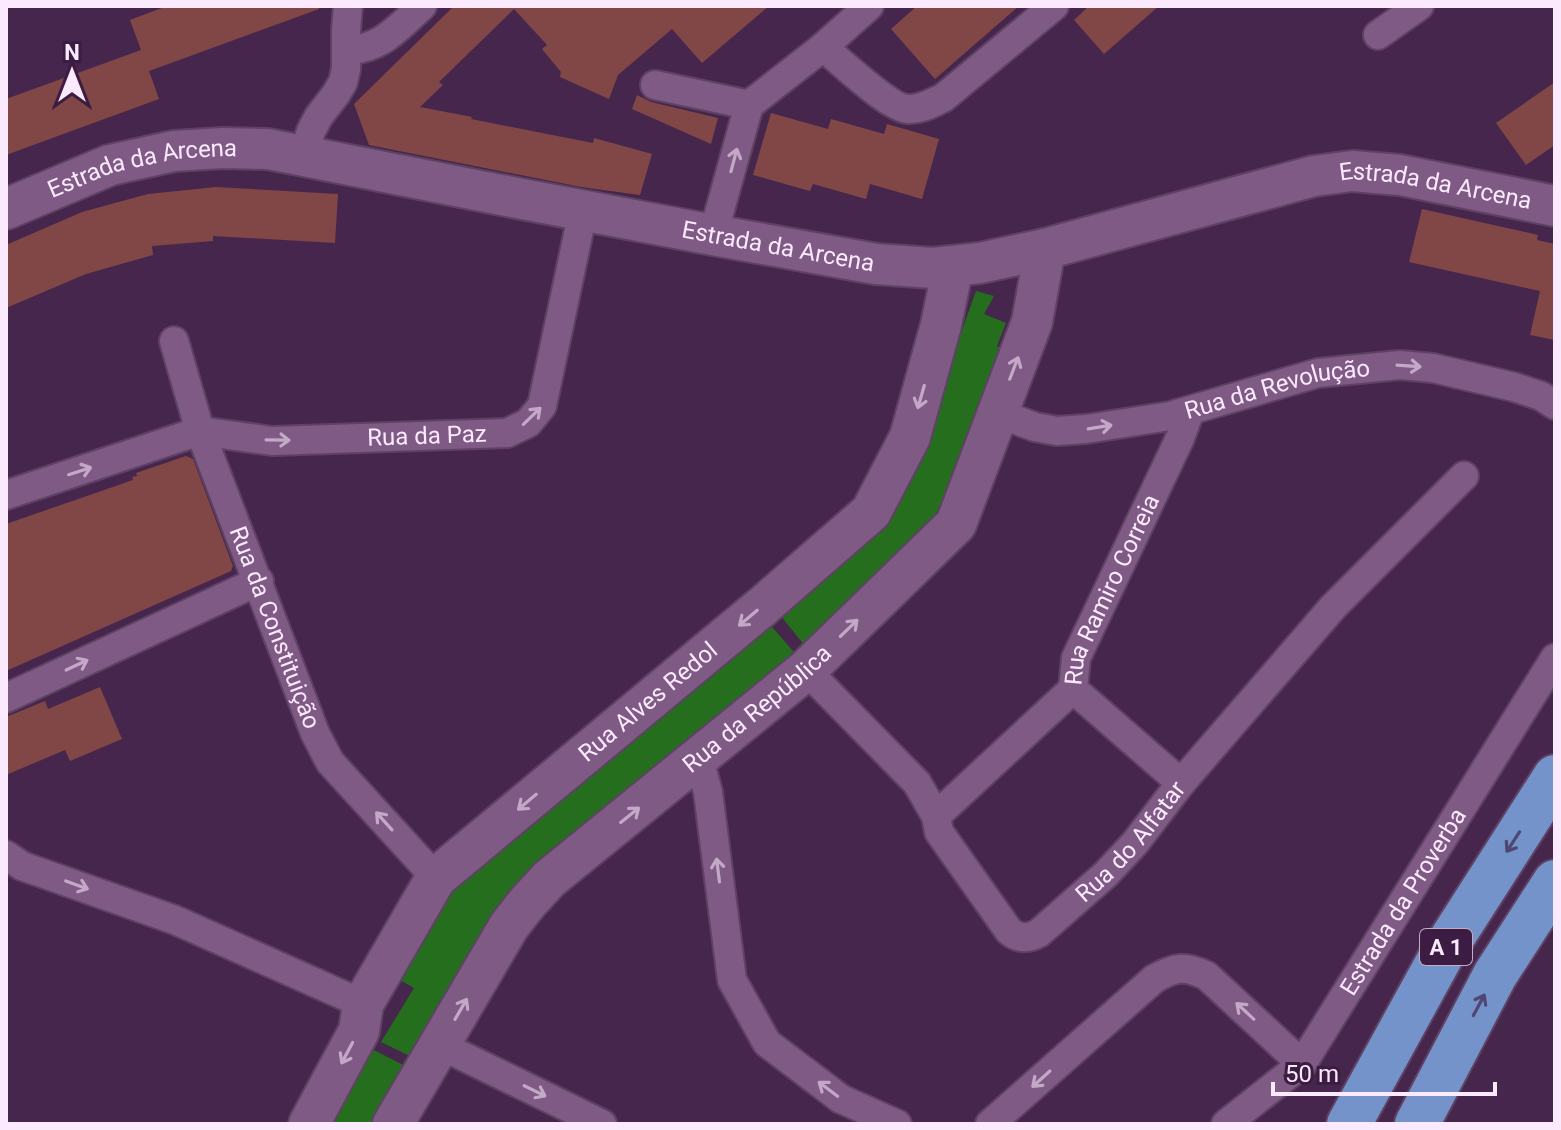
<svg xmlns="http://www.w3.org/2000/svg" width="1561" height="1130" viewBox="0 0 1561 1130" font-family="Roboto,sans-serif">
<style>
.green{fill:#246e1d}
.building{fill:#804746}
.lines{fill:none;stroke-linecap:round;stroke-linejoin:round}
.street-casing{stroke:#5e4263;stroke-width:32}
.secondary-casing{stroke:#5e4263;stroke-width:44}
.highway-casing{stroke:#5e4263;stroke-width:48}
.street{stroke:#7f5a84;stroke-width:28}
.secondary{stroke:#7f5a84;stroke-width:40}
.highway{stroke:#7493ca;stroke-width:44}
.oneway{stroke:#c3a9c7}
.oneway2{stroke:#504672}
.labels{text-anchor:middle;dominant-baseline:central;stroke-width:7;stroke-linejoin:round;paint-order:stroke}
.shield{fill:#3c1c42;stroke:#c2acc6;stroke-width:2}
.shield-label{font-size:22px;font-weight:bold;fill:#fbeafe}
.street-label{font-size:24px;fill:#fbeafe;stroke:#3c1c42}
</style>
<rect width="100%" height="100%" fill="#47264d"/>
<path class="green" d="M 976,291 L 994,296 L 984,314 L 1006,323 L 997,346 L 1008,353 L 958,496 L 809,651 L 780,615 L 937,401 Z
M 765,619 L 800,659 L 537,877 L 420,1061 L 381,1042 L 414,988 L 400,980 L 392,971 L 469,863 Z
M 362,1044 L 413,1070 L 378,1124 L 316,1124 Z"/>
<path class="building" d="M 167,6 L 319,6 L 319,9 L 149,71 L 159,99 L 6,155 L 6,99 L 141,50 L 130,20 Z
M 454,6 L 769,6 L 702,63 L 672,29 L 618,75 L 609,99 L 560,77 L 561,72 L 542,49 L 547,45 L 514,9 L 439,82 L 443,85 L 420,107 L 472,117 L 471,119 L 593,143 L 594,138 L 652,154 L 640,195 L 581,187 L 369,145 L 354,104 Z
M 917,6 L 1019,6 L 935,79 L 891,29 Z
M 1089,6 L 1159,6 L 1104,54 L 1074,20 Z
M 1555,82 L 1555,145 L 1526,165 L 1496,123 Z
M 637,95 L 651,102 L 718,118 L 711,144 L 632,109 Z
M 771,113 L 828,129 L 831,119 L 884,134 L 887,124 L 939,139 L 922,199 L 870,184 L 866,199 L 813,184 L 810,191 L 753,175 Z
M 216,187 L 338,194 L 335,243 L 213,236 L 213,241 L 152,246 L 153,255 L 86,274 L 6,308 L 6,245 L 82,212 L 148,194 Z
M 1422,209 L 1538,235 L 1537,240 L 1555,244 L 1555,340 L 1530,335 L 1540,291 L 1409,262 Z
M 186,456 L 193,459 L 233,566 L 231,571 L 6,671 L 6,524 L 133,480 L 132,477 L 137,476 L 136,473 Z
M 100,687 L 122,739 L 70,761 L 65,750 L 6,775 L 6,717 L 45,701 L 48,709 Z"/>
<g class="lines">
<defs>
<g id="street">
<path d="M 1378,35 L 1419,6"/>
<path d="M 823,47 C 839,60 889,108 908,109 C 920,110 932,103 943,98 L 1054,6"/>
<path d="M 346,51 C 382,48 397,29 422,6"/>
<path d="M 655,85 L 749,105"/>
<path d="M 304,155 L 311,131 L 319,116 L 336,94 L 343,82 L 346,69 L 346,30 L 348,6"/>
<path d="M 713,235 L 749,105 L 823,47 L 869,6"/>
<path id="s1" d="M 174,341 L 200,431 L 315,733 L 330,762 L 436,878"/>
<path id="s2" d="M 997,413 L 1035,427 L 1057,431 L 1086,429 L 1170,416 L 1318,373 L 1400,365 L 1433,368 L 1514,387 L 1541,396 L 1555,405"/>
<path id="s3" d="M 6,495 L 200,431 L 272,441 L 507,433 L 528,423 L 542,406 L 583,211"/>
<path id="s4" d="M 806,670 L 917,783 L 936,816 L 939,832 L 1009,931 C 1019,939 1028,939 1039,933 L 1106,874 L 1135,843 L 1181,783 L 1333,607 L 1464,476"/>
<path d="M 1073,689 L 1181,783"/>
<path d="M 6,698 L 259,581"/>
<path d="M 699,759 L 708,792 L 732,980 L 767,1043 L 841,1099 L 897,1124"/>
<path id="s5" d="M 936,816 L 1073,689 L 1076,658 L 1180,438 L 1190,411"/>
<path d="M 6,855 L 22,866 L 175,920 L 363,1004"/>
<path d="M 440,1045 L 602,1124"/>
<path d="M 990,1124 L 1154,979 C 1175,967 1184,965 1207,976 L 1302,1064"/>
<path id="s6" d="M 1226,1124 L 1302,1064 L 1555,658"/>
</g>
<g id="secondary">
<path id="s7" d="M 6,209 L 110,165 L 174,151 L 223,148 L 268,149 L 496,194 L 713,235 L 876,264 L 933,268 L 980,263 L 1045,249 L 1314,176 L 1352,171 L 1400,175 L 1555,206"/>
<path id="s8" d="M 309,1124 L 359,1031 L 363,1004 L 436,878 L 763,606 L 871,512 L 910,437 L 941,325 L 953,267"/>
<path id="s9" d="M 393,1124 L 509,926 L 527,903 L 549,879 L 806,670 L 956,524 L 1032,322 L 1045,249"/>
</g>
<path id="highway" d="M 1349,1124 L 1445,949 L 1555,777
M 1417,1124 L 1495,975 L 1555,882"/>
</defs>
<use href="#street" class="street-casing"/>
<use href="#secondary" class="secondary-casing"/>
<use href="#highway" class="highway-casing"/>
<use href="#street" class="street"/>
<use href="#secondary" class="secondary"/>
<use href="#highway" class="highway"/>
</g>
<defs><path id="oneway-shaft" d="M-6 0H5M1.5-3L5.5 0L1.5 3" fill="none" stroke-width="1.6" stroke-linecap="round" stroke-linejoin="round" transform="scale(2)"/></defs>
<g class="oneway">
<use href="#oneway-shaft" transform="translate(734 160) rotate(-75)"/>
<use href="#oneway-shaft" transform="translate(1409 366) rotate(4)"/>
<use href="#oneway-shaft" transform="translate(1014 368) rotate(-69)"/>
<use href="#oneway-shaft" transform="translate(921 397) rotate(106)"/>
<use href="#oneway-shaft" transform="translate(532 416) rotate(-44)"/>
<use href="#oneway-shaft" transform="translate(1100 427) rotate(-9)"/>
<use href="#oneway-shaft" transform="translate(278 440) rotate(1)"/>
<use href="#oneway-shaft" transform="translate(80 471) rotate(-18)"/>
<use href="#oneway-shaft" transform="translate(748 618) rotate(140)"/>
<use href="#oneway-shaft" transform="translate(849 628) rotate(-44)"/>
<use href="#oneway-shaft" transform="translate(77 665) rotate(-25)"/>
<use href="#oneway-shaft" transform="translate(527 802) rotate(140)"/>
<use href="#oneway-shaft" transform="translate(630 815) rotate(-39)"/>
<use href="#oneway-shaft" transform="translate(384 821) rotate(-132)"/>
<use href="#oneway-shaft" transform="translate(718 870) rotate(-97)"/>
<use href="#oneway-shaft" transform="translate(77 885) rotate(20)"/>
<use href="#oneway-shaft" transform="translate(461 1009) rotate(-60)"/>
<use href="#oneway-shaft" transform="translate(1245 1011) rotate(-137)"/>
<use href="#oneway-shaft" transform="translate(347 1053) rotate(118)"/>
<use href="#oneway-shaft" transform="translate(1041 1079) rotate(138)"/>
<use href="#oneway-shaft" transform="translate(828 1089) rotate(-143)"/>
<use href="#oneway-shaft" transform="translate(535 1091) rotate(26)"/>
</g>
<g class="oneway2">
<use href="#oneway-shaft" transform="translate(1513 842) rotate(123)"/>
<use href="#oneway-shaft" transform="translate(1479 1005) rotate(-62)"/>
</g>
<g class="labels">
<rect class="shield" x="1420" y="929" width="52" height="36" rx="6"/>
<g class="shield-label">
<text x="1446" y="947">A 1</text>
</g>
<g class="street-label">
<text stroke="none"><textPath href="#s7" startOffset="144">Estrada da Arcena</textPath></text>
<text stroke="none"><textPath href="#s7" startOffset="1464">Estrada da Arcena</textPath></text>
<text stroke="none"><textPath href="#s7" startOffset="792">Estrada da Arcena</textPath></text>
<text stroke="none"><textPath href="#s2" startOffset="288">Rua da Revolução</textPath></text>
<text stroke="none"><textPath href="#s3" startOffset="432">Rua da Paz</textPath></text>
<text stroke="none"><textPath href="#s5" startOffset="294">Rua Ramiro Correia</textPath></text>
<text stroke="none"><textPath href="#s1" startOffset="304">Rua da Constituição</textPath></text>
<text stroke="none"><textPath href="#s8" startOffset="554">Rua Alves Redol</textPath></text>
<text stroke="none"><textPath href="#s9" startOffset="560">Rua da República</textPath></text>
<text stroke="none"><textPath href="#s4" startOffset="496">Rua do Alfatar</textPath></text>
<text stroke="none"><textPath href="#s6" startOffset="288">Estrada da Proverba</textPath></text>
</g>
</g>
<rect width="1561" height="1130" fill="none" stroke="#fbeafe" stroke-width="16"/>
<g transform="translate(72 72)" stroke="#3c1c42" stroke-width="6" paint-order="stroke">
<path d="M0-6L14 30L0 20L-14 30Z" fill="#fbeafe"/>
<text y="-12" font-size="22" font-weight="bold" text-anchor="middle" fill="#fbeafe">N</text>
</g>
<path d="M1273 1082v12h222v-12" fill="none" stroke="#fbeafe" stroke-width="4"/>
<text x="1285" y="1082" font-size="24" fill="#fbeafe" stroke="#3c1c42" stroke-width="6" paint-order="stroke">50 m</text>
</svg>
